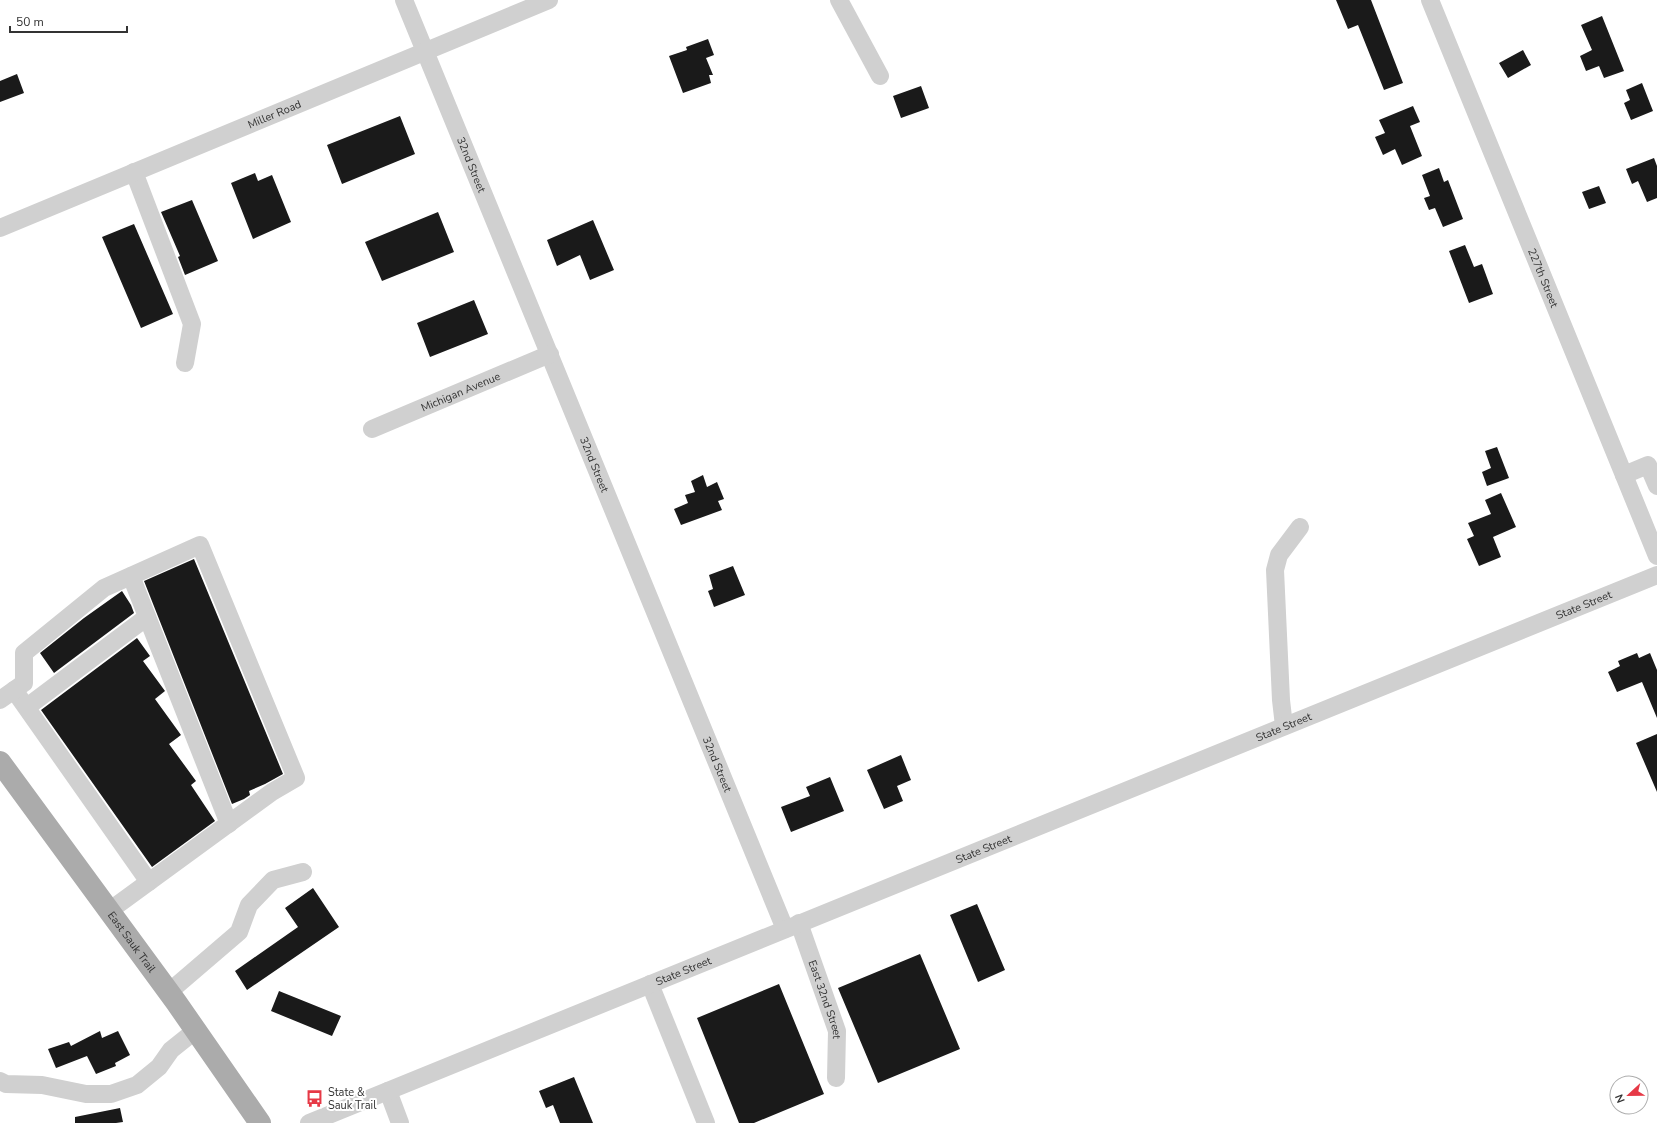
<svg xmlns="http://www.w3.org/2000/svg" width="1657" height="1123" viewBox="0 0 1657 1123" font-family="'Nunito Sans',sans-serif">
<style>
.building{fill:#1a1a1a}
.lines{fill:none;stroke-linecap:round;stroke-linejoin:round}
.minor{stroke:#d0d0d0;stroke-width:18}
.major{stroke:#ababab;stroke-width:22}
.labels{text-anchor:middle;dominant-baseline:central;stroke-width:4;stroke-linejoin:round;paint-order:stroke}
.street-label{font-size:11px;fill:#333;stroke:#fff}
.poi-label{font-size:11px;fill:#333;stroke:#fff;text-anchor:start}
</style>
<rect width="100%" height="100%" fill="#fff"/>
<path class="building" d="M 1336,0 L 1371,0 L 1403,83 L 1384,90 L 1358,25 L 1348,29 Z
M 1602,16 L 1624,71 L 1604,78 L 1599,66 L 1586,71 L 1580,56 L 1592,50 L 1581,25 Z
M 708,39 L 714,55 L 706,58 L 713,75 L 709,75 L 711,83 L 683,93 L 669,56 L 687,50 L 686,47 Z
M 1523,50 L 1531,65 L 1508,78 L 1499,63 Z
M 17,74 L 24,93 L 0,102 L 0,81 Z
M 1642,83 L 1653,111 L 1631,120 L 1624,103 L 1630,100 L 1626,90 Z
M 921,86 L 929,108 L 901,118 L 893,96 Z
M 1413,106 L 1420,122 L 1410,126 L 1422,156 L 1402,165 L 1395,149 L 1383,155 L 1375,137 L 1385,133 L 1379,120 Z
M 400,116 L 415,154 L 342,184 L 327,145 Z
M 1654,158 L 1657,166 L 1657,198 L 1647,202 L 1638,181 L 1632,184 L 1626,169 Z
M 1439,168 L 1444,182 L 1448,180 L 1463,219 L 1443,227 L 1435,208 L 1429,210 L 1424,198 L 1430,196 L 1422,175 Z
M 255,173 L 258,181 L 272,175 L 291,222 L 253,239 L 231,183 Z
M 1599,186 L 1606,203 L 1589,209 L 1582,192 Z
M 192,200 L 218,261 L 185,275 L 178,257 L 180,256 L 161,212 Z
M 438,212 L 454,252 L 382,281 L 365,242 Z
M 593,220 L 614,270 L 590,280 L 580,255 L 557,266 L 547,240 Z
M 134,224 L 173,314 L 141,328 L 102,237 Z
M 1465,245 L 1474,267 L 1482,264 L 1493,294 L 1469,303 L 1449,251 Z
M 474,300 L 488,334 L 430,357 L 417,323 Z
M 1497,447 L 1509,478 L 1487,486 L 1482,472 L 1491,468 L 1485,451 Z
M 703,475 L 707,487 L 717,482 L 724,499 L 718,501 L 722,510 L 681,525 L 674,509 L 688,503 L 685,495 L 695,492 L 691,481 Z
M 1501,493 L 1516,527 L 1493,537 L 1501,557 L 1479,566 L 1467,539 L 1474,536 L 1468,523 L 1491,514 L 1485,500 Z
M 194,559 L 283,774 L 265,784 L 249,791 L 250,795 L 244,799 L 232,804 L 144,581 Z
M 733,566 L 745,595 L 714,607 L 708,591 L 713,589 L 709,575 Z
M 122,591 L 131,605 L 134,613 L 54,673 L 40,653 L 84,618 Z
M 137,638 L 150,656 L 143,661 L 165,691 L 155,699 L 181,735 L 169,744 L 196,781 L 191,785 L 215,821 L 152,867 L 41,710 Z
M 1637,653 L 1639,658 L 1650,653 L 1657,670 L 1657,718 L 1642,682 L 1617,692 L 1608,672 L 1620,666 L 1618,661 Z
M 1657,734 L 1657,792 L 1636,743 Z
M 901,755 L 911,780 L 897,786 L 903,801 L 884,809 L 867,770 Z
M 830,777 L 844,811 L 791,832 L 781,807 L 810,796 L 806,787 Z
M 313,888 L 339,927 L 247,990 L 235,971 L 298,927 L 285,908 Z
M 977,904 L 1005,970 L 978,982 L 950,915 Z
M 920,954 L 960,1049 L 878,1083 L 838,988 Z
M 779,984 L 824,1094 L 754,1123 L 739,1123 L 697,1018 Z
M 279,991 L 341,1016 L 332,1036 L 271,1011 Z
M 100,1031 L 102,1038 L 118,1031 L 130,1055 L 115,1063 L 116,1066 L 96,1074 L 87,1056 L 56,1068 L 48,1049 L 69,1042 L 71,1046 Z
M 574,1077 L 593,1123 L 560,1123 L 553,1105 L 546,1108 L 539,1091 Z
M 120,1108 L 123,1122 L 116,1123 L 75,1123 L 75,1117 Z"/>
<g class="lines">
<g class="minor">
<path id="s1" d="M 404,0 L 785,929"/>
<path d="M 839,0 L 880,76"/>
<path id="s2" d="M 1430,0 L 1657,556"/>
<path d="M 134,172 L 192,324 L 185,363"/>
<path id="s3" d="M 0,228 L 549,0"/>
<path id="s4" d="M 372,429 L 550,354"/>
<path d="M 1624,475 L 1648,465 L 1657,486"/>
<path d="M 131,576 L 229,824"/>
<path d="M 14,690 L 149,882"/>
<path d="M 0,700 L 24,683 L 24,653 L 104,588 L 200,545 L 296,778 L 272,792 L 109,911"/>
<path d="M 27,707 L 147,617"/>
<path d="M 1284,726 L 1281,700 L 1275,570 L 1279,555 L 1300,527"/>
<path id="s5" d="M 799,923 L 837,1031 L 836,1078"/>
<path d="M 650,984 L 706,1123"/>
<path d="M 169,992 L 239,932 L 249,905 L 273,880 L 303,872"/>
<path d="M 0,1081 L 6,1084 L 42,1085 L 86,1094 L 111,1094 L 137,1085 L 159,1067 L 171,1050 L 196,1030"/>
<path d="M 388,1091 L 400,1123"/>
<path id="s6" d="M 309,1123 L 1657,575"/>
</g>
<path class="major" id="s7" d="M 0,762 L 176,1002 L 260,1123"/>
</g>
<defs>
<symbol id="bus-bare" viewBox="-9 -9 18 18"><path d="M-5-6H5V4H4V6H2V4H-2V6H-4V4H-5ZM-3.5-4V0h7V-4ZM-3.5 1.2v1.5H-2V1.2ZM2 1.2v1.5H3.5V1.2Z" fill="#e63946" stroke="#fff" stroke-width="2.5" paint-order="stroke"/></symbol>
</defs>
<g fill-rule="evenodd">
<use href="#bus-bare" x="302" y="1086" width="25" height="25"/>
</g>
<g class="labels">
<g class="street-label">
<text stroke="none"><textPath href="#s3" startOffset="297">Miller Road</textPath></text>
<text stroke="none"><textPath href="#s1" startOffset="178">32nd Street</textPath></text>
<text stroke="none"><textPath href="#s2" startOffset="300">227th Street</textPath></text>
<text stroke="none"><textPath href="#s4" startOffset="96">Michigan Avenue</textPath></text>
<text stroke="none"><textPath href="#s1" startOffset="502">32nd Street</textPath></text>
<text stroke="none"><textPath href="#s6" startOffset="1376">State Street</textPath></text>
<text stroke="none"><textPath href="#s6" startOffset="1052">State Street</textPath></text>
<text stroke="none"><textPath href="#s1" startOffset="826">32nd Street</textPath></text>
<text stroke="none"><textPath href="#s6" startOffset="728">State Street</textPath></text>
<text stroke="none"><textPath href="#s7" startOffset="223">East Sauk Trail</textPath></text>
<text stroke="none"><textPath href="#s6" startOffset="404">State Street</textPath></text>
<text stroke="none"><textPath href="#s5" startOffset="81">East 32nd Street</textPath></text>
</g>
<g class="poi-label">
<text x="328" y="1092">State &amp;<tspan x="328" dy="13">Sauk Trail</tspan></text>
</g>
</g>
<g transform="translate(1629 1095) rotate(248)"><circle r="19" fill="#ffffff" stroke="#adadad"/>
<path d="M0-3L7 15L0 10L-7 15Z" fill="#e63946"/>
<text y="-6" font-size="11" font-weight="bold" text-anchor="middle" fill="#333333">N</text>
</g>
<path d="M10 26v6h117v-6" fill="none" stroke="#333333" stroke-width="2"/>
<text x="16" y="26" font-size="12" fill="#333333" stroke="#ffffff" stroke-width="3" paint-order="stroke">50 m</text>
</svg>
